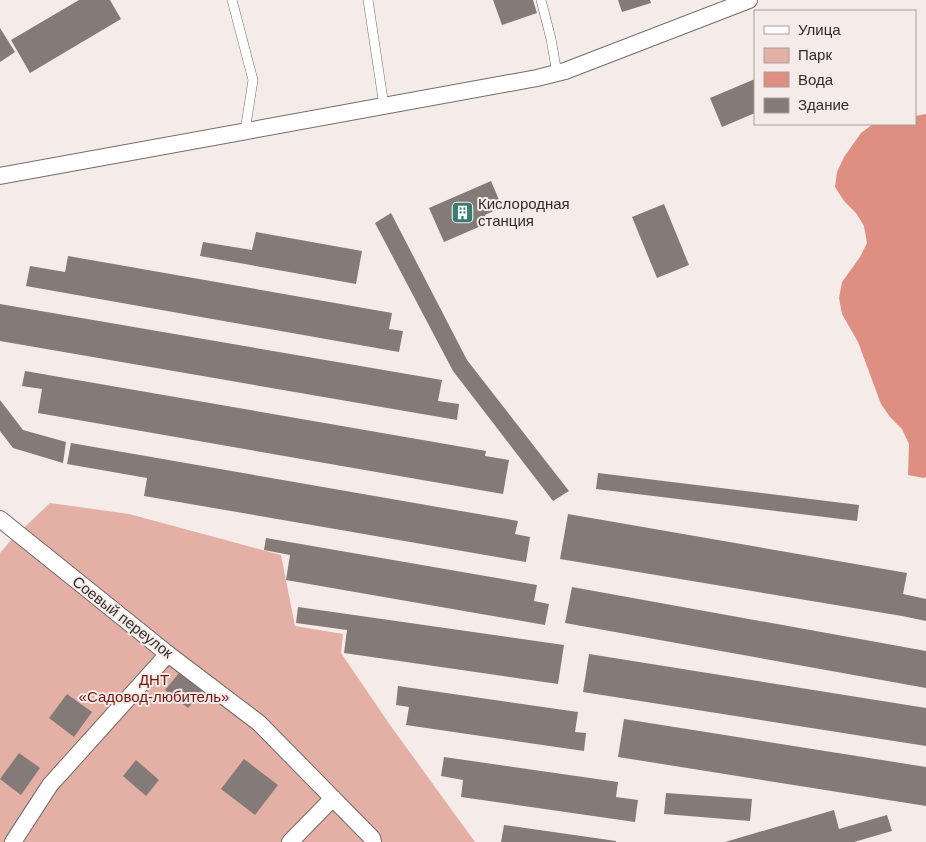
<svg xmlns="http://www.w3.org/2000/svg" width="926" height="842" viewBox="0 0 926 842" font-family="Helvetica,sans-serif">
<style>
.green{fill:#e4afa5}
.water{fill:#df8f82}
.building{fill:#847b79}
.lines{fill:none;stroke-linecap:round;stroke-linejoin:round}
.lane-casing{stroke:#736b69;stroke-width:10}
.street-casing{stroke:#736b69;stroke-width:18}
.lane{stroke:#fff;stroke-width:9}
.street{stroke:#fff;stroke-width:16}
.labels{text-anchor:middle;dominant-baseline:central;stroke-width:4;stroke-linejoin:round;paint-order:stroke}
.poi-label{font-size:15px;fill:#2f2c2b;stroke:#f5ebe9;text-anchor:start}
.street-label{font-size:15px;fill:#2f2c2b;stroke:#f5ebe9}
.park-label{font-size:15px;fill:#74160c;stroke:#f5ebe9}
</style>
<rect width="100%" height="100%" fill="#f5ebe9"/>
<path class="green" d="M 50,503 L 129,514 L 281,555 L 295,626 L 343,634 L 341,653 L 390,725 L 475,842 L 0,842 L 0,553 L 12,539 Z"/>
<path class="water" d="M 926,114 L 926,477 L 924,478 L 908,475 L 909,444 L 902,429 L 890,417 L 881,404 L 858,342 L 842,314 L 839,298 L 842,282 L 860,257 L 867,243 L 864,226 L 856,213 L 844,201 L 835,187 L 837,172 L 844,157 L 861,133 L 873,124 L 915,124 L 915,116 Z"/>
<path class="building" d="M 79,0 L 110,0 L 121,19 L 30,73 L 11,40 Z
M 493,0 L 533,0 L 537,13 L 502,25 Z
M 618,0 L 650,0 L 651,3 L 622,12 Z
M 0,28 L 15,52 L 0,62 Z
M 755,79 L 755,113 L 722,127 L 710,98 Z
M 491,181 L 502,207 L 485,215 L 488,223 L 444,242 L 429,208 Z
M 664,204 L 689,265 L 657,278 L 632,217 Z
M 391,213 L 467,360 L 569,491 L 553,501 L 453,371 L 375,223 Z
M 256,232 L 362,251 L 356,284 L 200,256 L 203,242 L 252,250 Z
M 68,256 L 392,313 L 389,329 L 403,331 L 399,352 L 26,286 L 30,266 L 65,272 Z
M 0,304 L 442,380 L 438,401 L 459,404 L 457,420 L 0,341 Z
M 25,371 L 486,451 L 485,456 L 509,460 L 503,494 L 38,413 L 42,389 L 22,386 Z
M 0,400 L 23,430 L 66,442 L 63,463 L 13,448 L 0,431 Z
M 71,443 L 518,521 L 515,534 L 530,537 L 526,562 L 144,496 L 147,478 L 67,464 Z
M 598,473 L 859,505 L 857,521 L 596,489 Z
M 568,514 L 907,573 L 903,594 L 926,599 L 926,621 L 902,616 L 560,559 Z
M 266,538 L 537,585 L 534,601 L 549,604 L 545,625 L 286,580 L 290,555 L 264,550 Z
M 572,587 L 926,651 L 926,688 L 565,623 Z
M 298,607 L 564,645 L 558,684 L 344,653 L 347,630 L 296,623 Z
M 589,654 L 926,708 L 926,746 L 583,692 Z
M 179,673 L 202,691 L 188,708 L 165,690 Z
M 398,686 L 578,712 L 575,732 L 586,733 L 584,751 L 406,725 L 409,707 L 396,705 Z
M 67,694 L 92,712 L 74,737 L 49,718 Z
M 624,719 L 926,767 L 926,806 L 618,757 Z
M 19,753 L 40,768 L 21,795 L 0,779 Z
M 444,757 L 618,782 L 616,797 L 638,800 L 635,822 L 461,797 L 463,780 L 441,776 Z
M 244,759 L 278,785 L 255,815 L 221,789 Z
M 136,760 L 159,780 L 146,796 L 123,776 Z
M 666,793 L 752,799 L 750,821 L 664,814 Z
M 834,810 L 839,829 L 887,815 L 892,831 L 854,842 L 725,842 Z
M 504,825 L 616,841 L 616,842 L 501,842 Z"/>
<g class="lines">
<defs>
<path id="lane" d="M 232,0 L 253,80 L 245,131
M 368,0 L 384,106
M 541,0 L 551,39 L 557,73"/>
<path id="street" d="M 0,176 L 537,78 L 565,71 L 749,0
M 0,519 L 168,654 L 259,723 L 372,838 L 373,842
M 13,842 L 50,785 L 168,654
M 290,842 L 333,798"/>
</defs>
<use href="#lane" class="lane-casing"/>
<use href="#street" class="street-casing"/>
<use href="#lane" class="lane"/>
<use href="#street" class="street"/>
</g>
<defs>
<symbol id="building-square" viewBox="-11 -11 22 22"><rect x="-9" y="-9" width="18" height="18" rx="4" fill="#387d71" stroke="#f5ebe9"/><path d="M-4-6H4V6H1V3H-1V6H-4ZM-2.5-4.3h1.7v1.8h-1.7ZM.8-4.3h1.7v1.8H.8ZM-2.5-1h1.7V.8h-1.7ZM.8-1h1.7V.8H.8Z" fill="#fff"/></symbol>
</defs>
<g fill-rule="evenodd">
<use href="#building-square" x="450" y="200" width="25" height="25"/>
</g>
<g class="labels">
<g class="poi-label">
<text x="478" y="203">Кислородная<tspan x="478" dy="17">станция</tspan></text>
</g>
<g class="street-label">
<text transform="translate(123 617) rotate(38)">Соевый переулок</text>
</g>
<g class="park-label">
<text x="154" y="679">ДНТ<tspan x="154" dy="17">«Садовод-любитель»</tspan></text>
</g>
</g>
<rect x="754" y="10" width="162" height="115" fill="#f5ebe9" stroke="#a69f9d"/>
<rect x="764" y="26" width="25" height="8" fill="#ffffff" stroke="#a69f9d"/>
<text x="798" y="35" font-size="15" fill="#2f2c2b">Улица</text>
<rect x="764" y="48" width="25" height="15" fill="#e4afa5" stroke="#a69f9d"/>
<text x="798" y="60" font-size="15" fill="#2f2c2b">Парк</text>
<rect x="764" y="72" width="25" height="15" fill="#df8f82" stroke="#a69f9d"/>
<text x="798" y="85" font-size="15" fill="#2f2c2b">Вода</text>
<rect x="764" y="98" width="25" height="15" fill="#847b79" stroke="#a69f9d"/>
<text x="798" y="110" font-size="15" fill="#2f2c2b">Здание</text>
</svg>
